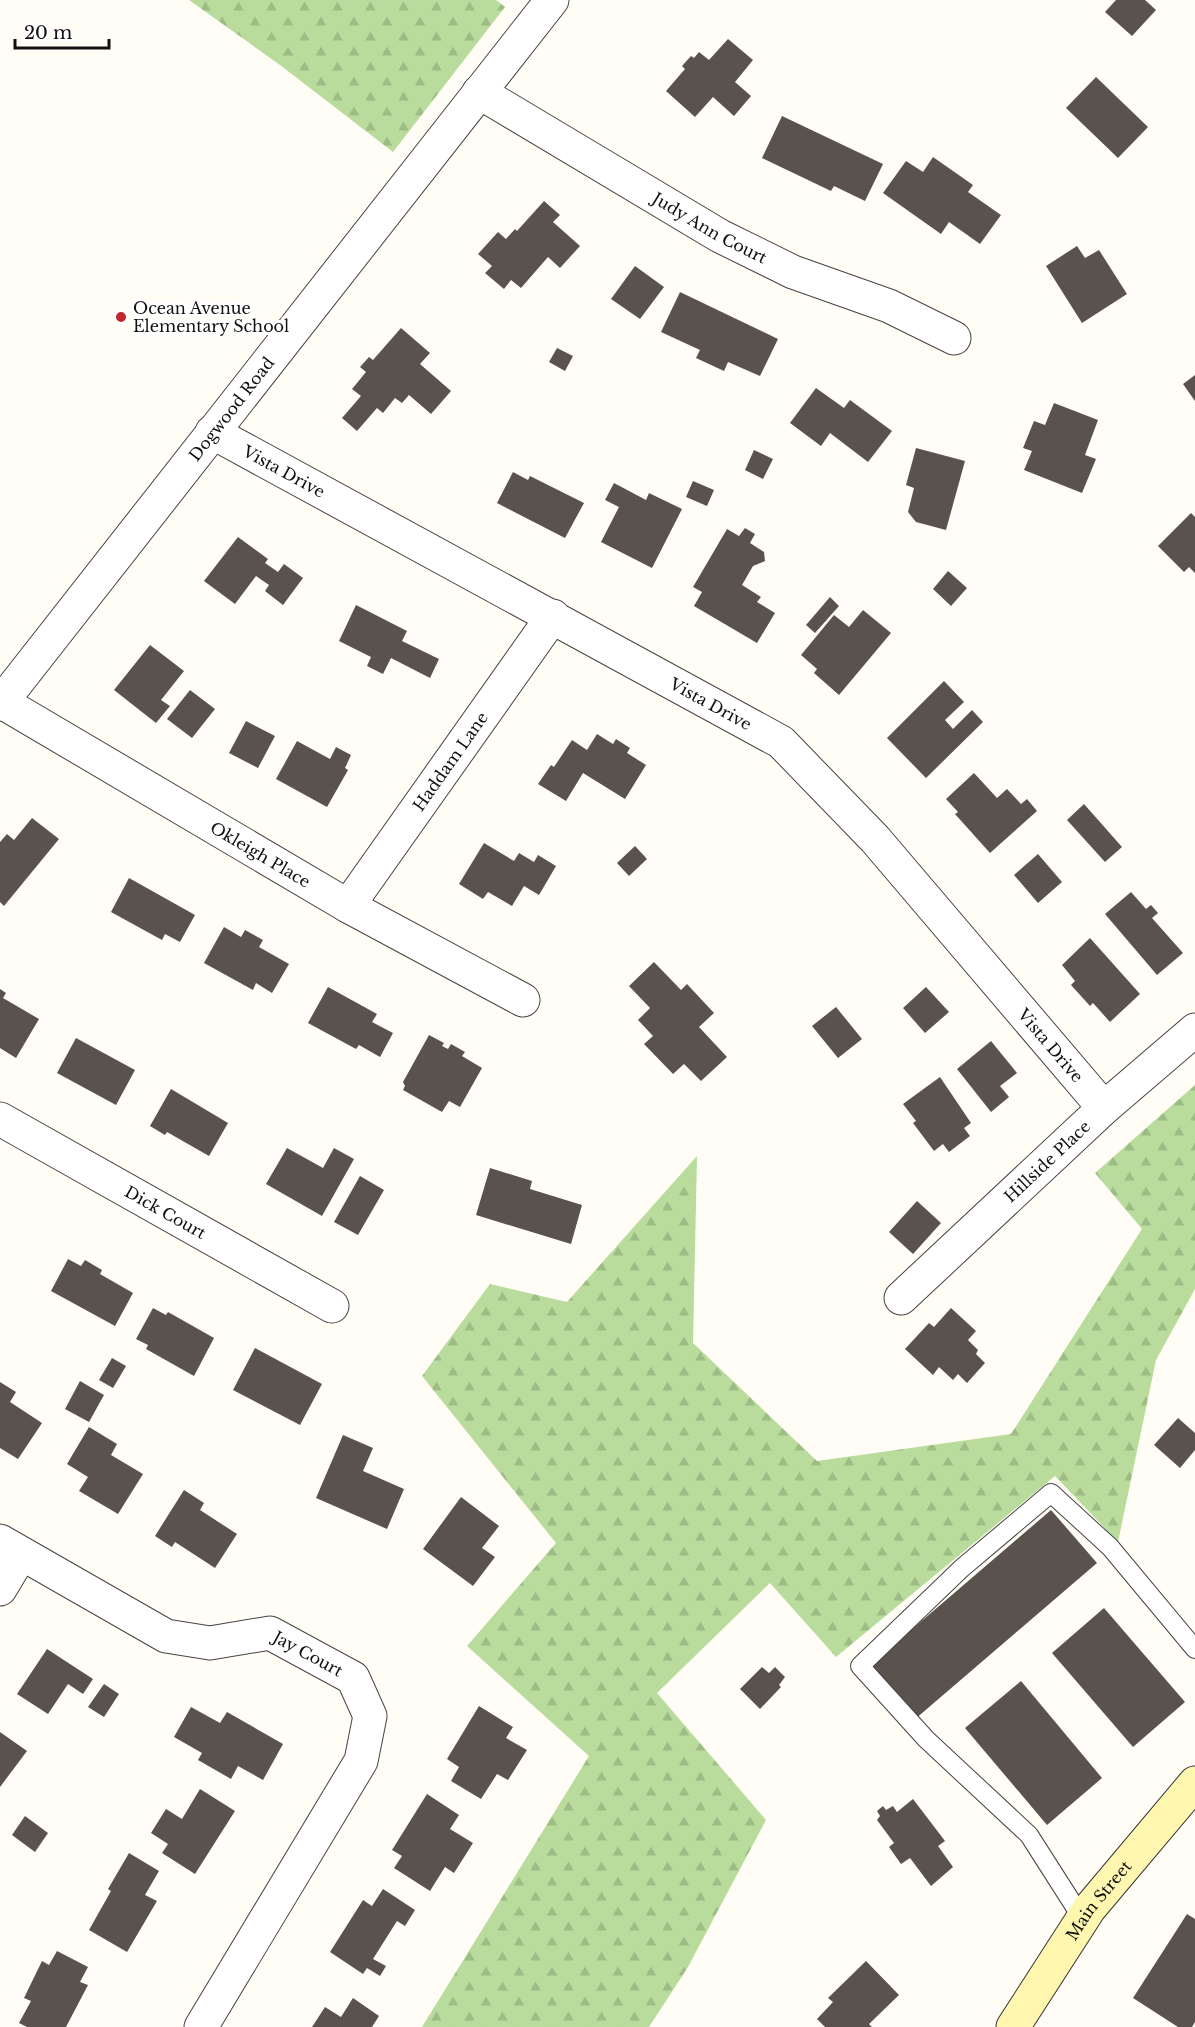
<svg xmlns="http://www.w3.org/2000/svg" width="1195" height="2027" viewBox="0 0 1195 2027" font-family="'Libre Baskerville',serif">
<style>
.forest{fill:url(#forest-firs)}
.building{fill:#5a524d}
.lines{fill:none;stroke-linecap:round;stroke-linejoin:round}
.service-casing{stroke:#444;stroke-width:20}
.minor-casing{stroke:#444;stroke-width:35}
.secondary-casing{stroke:#333;stroke-width:35}
.service{stroke:#fff;stroke-width:18}
.minor{stroke:#fff;stroke-width:33}
.secondary{stroke:#fff6b0;stroke-width:33}
.poi-dot{fill:#c4262e;stroke:#fff;stroke-width:2}
.labels{text-anchor:middle;dominant-baseline:central;stroke-width:6;stroke-linejoin:round;paint-order:stroke}
.street-label{font-size:16px;fill:#111;stroke:#fff}
.poi-label{font-size:16px;fill:#111;stroke:#fff;text-anchor:start}
</style>
<defs>
<pattern id="forest-firs" width="22" height="20" patternUnits="userSpaceOnUse" patternTransform="scale(1.5)"><rect width="22" height="20" fill="#b9dc9c"/><path d="M5 1l3.5 6h-7zM16 11l3.5 6h-7z" fill="#9ebc85"/></pattern>
</defs>
<rect width="100%" height="100%" fill="#fffdf5"/>
<path class="forest" d="M 189,0 L 496,0 L 505,7 L 393,152 L 280,65 Z
M 1195,1085 L 1195,1289 L 1156,1360 L 1118,1542 L 1055,1476 L 836,1657 L 770,1583 L 657,1693 L 766,1820 L 688,1967 L 649,2027 L 422,2027 L 589,1756 L 467,1646 L 556,1543 L 422,1376 L 490,1284 L 567,1302 L 697,1156 L 693,1343 L 817,1461 L 1011,1434 L 1142,1229 L 1095,1173 Z"/>
<path class="building" d="M 1116,0 L 1145,0 L 1156,10 L 1132,36 L 1105,12 Z
M 728,39 L 753,60 L 735,82 L 751,96 L 734,116 L 713,97 L 695,117 L 666,91 L 685,69 L 682,66 L 691,56 L 694,58 L 699,52 L 709,60 Z
M 1096,77 L 1148,127 L 1118,158 L 1066,108 Z
M 782,116 L 883,164 L 865,201 L 834,186 L 831,191 L 762,158 Z
M 933,157 L 973,185 L 968,192 L 1001,215 L 980,244 L 949,222 L 941,234 L 883,193 L 906,161 L 923,172 Z
M 544,201 L 560,215 L 553,222 L 580,246 L 560,268 L 548,257 L 521,288 L 511,280 L 504,289 L 485,273 L 492,266 L 478,254 L 498,232 L 506,239 L 515,229 L 517,231 Z
M 1077,246 L 1085,258 L 1099,250 L 1127,294 L 1082,323 L 1046,266 Z
M 635,266 L 664,287 L 640,319 L 611,299 Z
M 680,292 L 778,339 L 760,376 L 728,362 L 724,371 L 696,358 L 700,350 L 661,332 Z
M 401,328 L 430,353 L 420,364 L 451,391 L 431,414 L 409,395 L 402,403 L 395,398 L 383,413 L 377,408 L 357,431 L 342,418 L 361,396 L 352,389 L 366,372 L 360,367 L 369,357 L 373,360 Z
M 557,348 L 573,356 L 565,371 L 549,362 Z
M 1195,375 L 1195,401 L 1183,384 Z
M 816,388 L 844,408 L 850,400 L 892,431 L 868,462 L 830,433 L 821,446 L 790,423 Z
M 1054,403 L 1098,420 L 1085,455 L 1096,459 L 1082,493 L 1024,470 L 1032,451 L 1023,448 L 1034,421 L 1045,425 Z
M 916,448 L 965,461 L 946,530 L 916,522 L 908,512 L 914,488 L 906,485 Z
M 754,450 L 773,459 L 763,479 L 745,470 Z
M 513,472 L 528,480 L 530,476 L 584,503 L 565,538 L 497,503 Z
M 693,481 L 714,490 L 707,506 L 686,497 Z
M 614,483 L 646,500 L 649,493 L 682,509 L 652,568 L 601,542 L 619,507 L 605,500 Z
M 1191,513 L 1195,517 L 1195,573 L 1189,567 L 1184,572 L 1158,546 Z
M 745,528 L 755,534 L 750,543 L 764,552 L 765,561 L 753,566 L 742,585 L 761,597 L 757,602 L 775,613 L 757,643 L 694,606 L 702,592 L 693,587 L 727,529 L 739,536 Z
M 238,537 L 268,559 L 265,563 L 278,572 L 284,564 L 303,578 L 283,605 L 265,591 L 269,585 L 256,576 L 235,604 L 204,581 Z
M 948,571 L 967,588 L 951,606 L 933,589 Z
M 830,597 L 839,606 L 815,633 L 806,625 Z
M 356,605 L 407,631 L 402,641 L 439,659 L 430,678 L 391,658 L 383,674 L 367,666 L 371,657 L 339,641 Z
M 863,610 L 891,633 L 839,695 L 814,673 L 817,669 L 801,655 L 834,615 L 849,627 Z
M 150,645 L 184,671 L 161,700 L 170,706 L 156,723 L 114,690 Z
M 944,681 L 964,702 L 945,720 L 953,729 L 972,710 L 983,722 L 926,778 L 887,738 Z
M 190,690 L 215,709 L 192,738 L 167,719 Z
M 246,721 L 275,736 L 258,768 L 229,753 Z
M 597,734 L 613,744 L 616,739 L 630,748 L 627,753 L 646,765 L 625,799 L 583,773 L 566,801 L 538,784 L 551,765 L 554,767 L 572,740 L 587,750 Z
M 297,741 L 330,759 L 336,747 L 351,755 L 345,768 L 348,770 L 327,807 L 276,779 Z
M 974,773 L 997,798 L 1007,789 L 1021,804 L 1027,799 L 1037,811 L 990,853 L 955,814 L 958,812 L 946,799 Z
M 1084,804 L 1122,847 L 1105,862 L 1067,820 Z
M 32,818 L 59,839 L 4,906 L 0,902 L 0,842 L 7,834 L 14,840 Z
M 484,843 L 514,861 L 519,853 L 534,862 L 538,855 L 556,866 L 539,895 L 524,886 L 512,906 L 488,892 L 483,899 L 459,884 Z
M 635,846 L 647,859 L 629,876 L 617,863 Z
M 1038,854 L 1062,882 L 1038,903 L 1014,875 Z
M 129,878 L 195,915 L 180,942 L 165,934 L 162,940 L 111,912 Z
M 1131,892 L 1146,909 L 1151,905 L 1158,913 L 1152,918 L 1183,953 L 1157,975 L 1105,914 Z
M 224,927 L 241,937 L 245,930 L 263,940 L 259,947 L 289,964 L 272,993 L 256,983 L 253,990 L 204,963 Z
M 1090,938 L 1140,994 L 1110,1022 L 1093,1003 L 1090,1006 L 1071,985 L 1075,981 L 1062,965 Z
M 654,962 L 681,990 L 687,984 L 714,1013 L 699,1027 L 727,1057 L 701,1081 L 684,1064 L 673,1074 L 644,1044 L 653,1036 L 638,1020 L 650,1008 L 629,986 Z
M 328,987 L 377,1014 L 372,1022 L 393,1033 L 380,1057 L 359,1045 L 356,1049 L 308,1023 Z
M 926,987 L 949,1012 L 925,1033 L 903,1008 Z
M 0,989 L 6,993 L 3,998 L 39,1019 L 16,1058 L 0,1048 Z
M 836,1007 L 862,1039 L 838,1058 L 812,1026 Z
M 429,1035 L 444,1043 L 442,1046 L 448,1049 L 451,1044 L 465,1052 L 462,1056 L 482,1068 L 460,1107 L 449,1101 L 442,1112 L 403,1090 L 405,1086 L 403,1082 Z
M 76,1038 L 135,1070 L 116,1105 L 57,1073 Z
M 991,1041 L 1017,1073 L 1000,1086 L 1009,1097 L 991,1112 L 957,1069 Z
M 940,1077 L 971,1123 L 964,1128 L 970,1136 L 949,1152 L 943,1144 L 934,1151 L 913,1123 L 916,1121 L 903,1104 Z
M 171,1089 L 228,1123 L 209,1156 L 167,1132 L 165,1135 L 150,1126 Z
M 287,1148 L 323,1168 L 334,1148 L 354,1159 L 322,1216 L 266,1184 Z
M 490,1168 L 532,1181 L 530,1189 L 582,1205 L 571,1244 L 476,1215 Z
M 360,1176 L 384,1190 L 358,1235 L 334,1222 Z
M 917,1201 L 941,1223 L 913,1254 L 889,1232 Z
M 68,1259 L 81,1266 L 85,1260 L 102,1270 L 100,1274 L 133,1293 L 115,1326 L 51,1291 Z
M 153,1308 L 166,1315 L 168,1312 L 214,1338 L 194,1376 L 146,1349 L 148,1345 L 136,1339 Z
M 951,1308 L 976,1331 L 968,1340 L 978,1350 L 976,1354 L 985,1363 L 967,1383 L 958,1374 L 953,1380 L 939,1367 L 933,1375 L 905,1349 L 929,1323 L 934,1327 Z
M 255,1348 L 322,1384 L 300,1425 L 233,1390 Z
M 112,1358 L 126,1366 L 113,1388 L 99,1380 Z
M 80,1381 L 104,1395 L 89,1422 L 65,1409 Z
M 0,1382 L 16,1392 L 10,1402 L 42,1423 L 18,1459 L 0,1448 Z
M 1178,1418 L 1195,1433 L 1195,1450 L 1180,1468 L 1154,1445 Z
M 89,1427 L 117,1444 L 111,1455 L 143,1474 L 118,1514 L 79,1491 L 88,1477 L 67,1464 Z
M 343,1435 L 373,1448 L 363,1471 L 404,1489 L 387,1529 L 316,1498 Z
M 184,1490 L 204,1503 L 200,1510 L 237,1534 L 215,1568 L 175,1542 L 172,1547 L 155,1536 Z
M 461,1497 L 499,1526 L 482,1548 L 495,1557 L 473,1586 L 423,1549 Z
M 1051,1510 L 1097,1563 L 914,1720 L 868,1667 Z
M 1104,1608 L 1185,1702 L 1133,1747 L 1052,1653 Z
M 47,1649 L 93,1679 L 83,1694 L 68,1684 L 48,1714 L 17,1694 Z
M 762,1667 L 769,1673 L 775,1667 L 785,1677 L 779,1685 L 781,1687 L 760,1709 L 740,1689 Z
M 1021,1681 L 1102,1778 L 1047,1825 L 965,1728 Z
M 104,1684 L 119,1694 L 104,1717 L 88,1707 Z
M 479,1706 L 513,1727 L 506,1738 L 527,1750 L 508,1780 L 497,1774 L 481,1799 L 451,1781 L 459,1767 L 447,1759 Z
M 191,1707 L 220,1723 L 227,1712 L 283,1744 L 263,1780 L 238,1766 L 231,1779 L 198,1760 L 202,1753 L 174,1737 Z
M 0,1732 L 27,1751 L 0,1787 Z
M 200,1789 L 235,1811 L 195,1874 L 162,1853 L 168,1844 L 151,1833 L 166,1809 L 182,1819 Z
M 427,1794 L 459,1815 L 450,1829 L 473,1843 L 454,1873 L 445,1867 L 430,1891 L 394,1868 L 402,1856 L 392,1850 Z
M 913,1799 L 945,1841 L 938,1846 L 953,1867 L 931,1886 L 910,1858 L 901,1864 L 889,1847 L 894,1843 L 877,1820 L 880,1816 L 877,1811 L 883,1806 L 886,1810 L 893,1806 L 897,1812 Z
M 25,1816 L 48,1833 L 35,1852 L 12,1835 Z
M 129,1853 L 159,1871 L 145,1895 L 157,1901 L 127,1952 L 89,1930 L 111,1891 L 108,1889 Z
M 383,1889 L 415,1910 L 405,1926 L 397,1921 L 373,1959 L 386,1966 L 380,1976 L 367,1968 L 363,1974 L 330,1952 L 363,1900 L 372,1906 Z
M 1187,1914 L 1195,1919 L 1195,2022 L 1192,2027 L 1178,2027 L 1133,1998 Z
M 57,1951 L 88,1967 L 80,1982 L 88,1985 L 66,2027 L 27,2027 L 19,2023 L 31,2001 L 24,1998 L 42,1961 L 49,1965 Z
M 866,1961 L 899,1995 L 869,2024 L 872,2027 L 825,2027 L 817,2019 L 833,2002 L 828,1998 Z
M 353,1998 L 379,2016 L 372,2027 L 312,2027 L 325,2007 L 341,2017 Z"/>
<g class="lines">
<defs>
<path id="service" d="M 1082,1918 L 1029,1835 L 926,1739 L 860,1666 L 962,1568 L 1051,1493 L 1110,1547 L 1195,1649"/>
<g id="minor">
<path id="s1" d="M 479,92 L 720,236 L 793,272 L 889,306 L 954,338"/>
<path id="s2" d="M 212,432 L 781,742 L 875,839 L 1104,1108"/>
<path id="s3" d="M 2,702 L 348,906 L 523,1000"/>
<path id="s4" d="M 0,704 L 552,0"/>
<path id="s5" d="M 348,906 L 553,616"/>
<path id="s6" d="M 0,1119 L 332,1306"/>
<path id="s7" d="M 901,1298 L 1104,1108 L 1195,1030"/>
<path id="s8" d="M 0,1541 L 166,1636 L 210,1643 L 270,1633 L 353,1678 L 370,1716 L 361,1761 L 201,2027"/>
<path d="M 0,1589 L 21,1554"/>
</g>
<g id="secondary">
<path id="s9" d="M 1013,2027 L 1089,1909 L 1195,1783"/>
</g>
</defs>
<use href="#service" class="service-casing"/>
<use href="#minor" class="minor-casing"/>
<use href="#secondary" class="secondary-casing"/>
<use href="#service" class="service"/>
<use href="#minor" class="minor"/>
<use href="#secondary" class="secondary"/>
</g>
<circle class="poi-dot" cx="121" cy="317" r="6"/>
<g class="labels">
<g class="street-label">
<text stroke="none"><textPath href="#s1" startOffset="268">Judy Ann Court</textPath></text>
<text stroke="none"><textPath href="#s4" startOffset="375">Dogwood Road</textPath></text>
<text stroke="none"><textPath href="#s2" startOffset="82">Vista Drive</textPath></text>
<text stroke="none"><textPath href="#s2" startOffset="568">Vista Drive</textPath></text>
<text stroke="none"><textPath href="#s5" startOffset="177">Haddam Lane</textPath></text>
<text stroke="none"><textPath href="#s3" startOffset="300">Okleigh Place</textPath></text>
<text stroke="none"><textPath href="#s2" startOffset="1054">Vista Drive</textPath></text>
<text stroke="none"><textPath href="#s7" startOffset="200">Hillside Place</textPath></text>
<text stroke="none"><textPath href="#s6" startOffset="190">Dick Court</textPath></text>
<text stroke="none"><textPath href="#s8" startOffset="340">Jay Court</textPath></text>
<text stroke="none"><textPath href="#s9" startOffset="153">Main Street</textPath></text>
</g>
<g class="poi-label">
<text x="133" y="308">Ocean Avenue<tspan x="133" dy="18">Elementary School</tspan></text>
</g>
</g>
<path d="M15 39v9h94v-9" fill="none" stroke="#111111" stroke-width="3"/>
<text x="24" y="39" font-size="18" fill="#111111" stroke="#ffffff" stroke-width="4.5" paint-order="stroke">20 m</text>
</svg>
